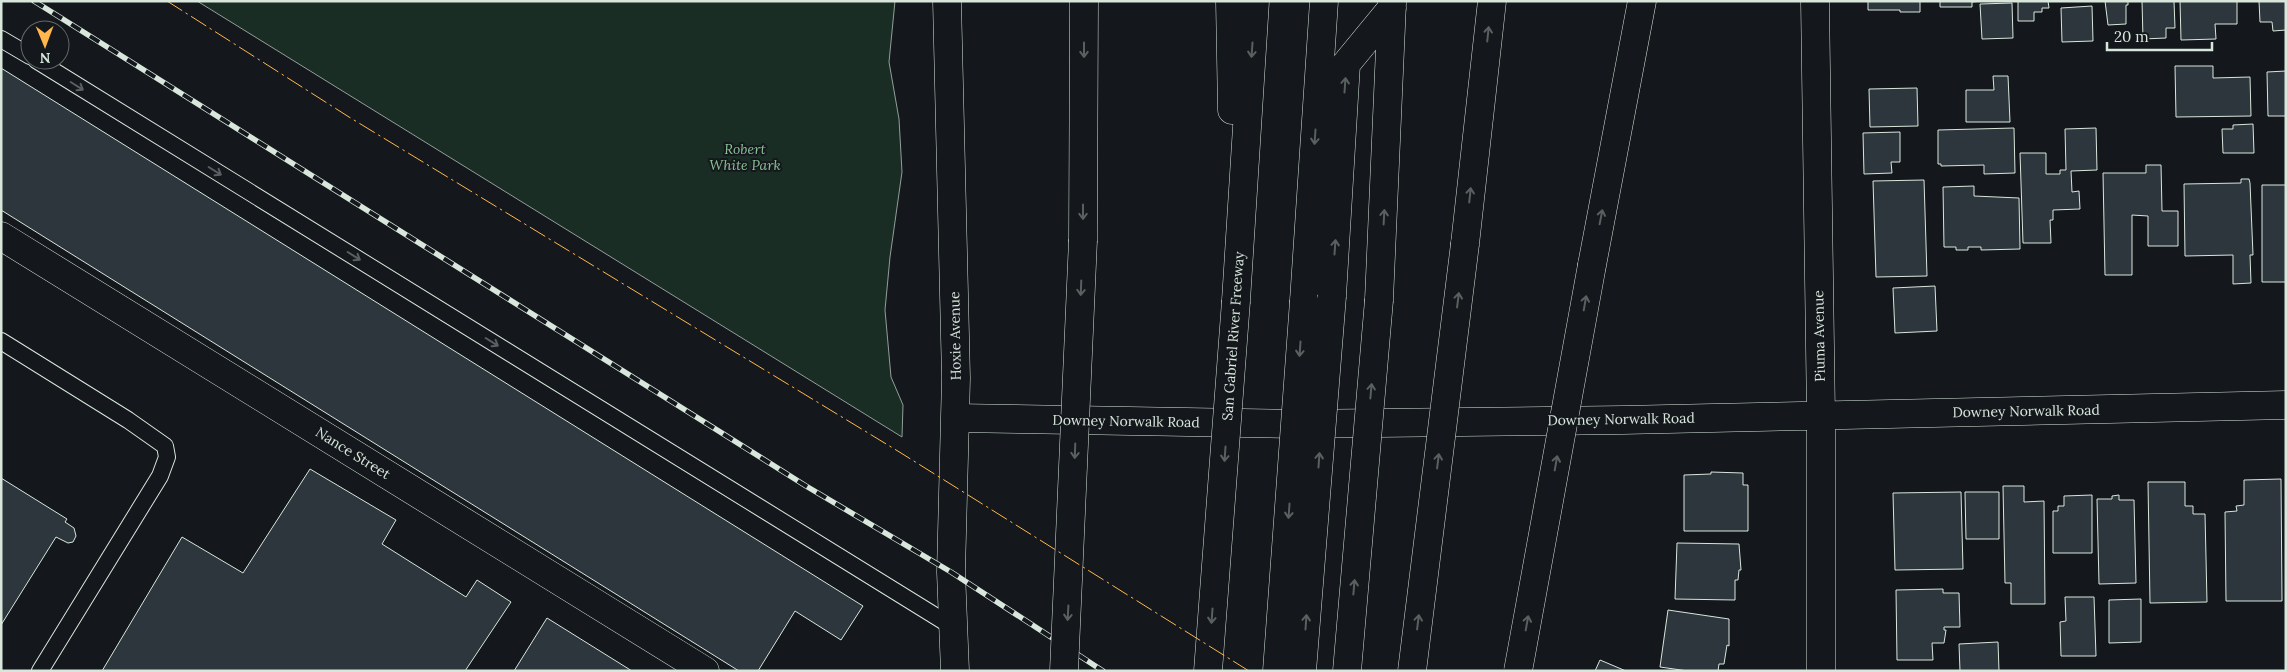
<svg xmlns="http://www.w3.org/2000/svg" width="2287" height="672" viewBox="0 0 2287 672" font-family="Lora,serif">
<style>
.green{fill:#1a2d24;stroke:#939e99}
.building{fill:#2c363c;stroke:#d8e6dc}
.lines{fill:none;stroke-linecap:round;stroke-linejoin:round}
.service-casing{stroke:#d8e6dc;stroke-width:18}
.minor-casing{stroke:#d8e6dc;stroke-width:29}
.primary-casing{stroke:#d8e6dc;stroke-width:29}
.motorway-casing{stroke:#d8e6dc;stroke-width:29}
.service{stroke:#14181c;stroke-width:16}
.minor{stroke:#14181c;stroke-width:28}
.primary{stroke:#14181c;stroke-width:28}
.motorway{stroke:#14181c;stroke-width:28}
.rail-casing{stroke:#d8e6dc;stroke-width:5.5}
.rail{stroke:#14181c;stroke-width:4;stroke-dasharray:11;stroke-linecap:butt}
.motorway-bridge-casing{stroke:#d8e6dc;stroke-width:29;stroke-linecap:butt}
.motorway-bridge{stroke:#14181c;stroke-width:28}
.power{stroke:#ffb74d;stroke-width:1;stroke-dasharray:18 4 2.5 4;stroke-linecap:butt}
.oneway{stroke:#59605f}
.labels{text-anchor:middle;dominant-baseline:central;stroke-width:4;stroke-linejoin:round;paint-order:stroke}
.park-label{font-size:14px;font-style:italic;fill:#8ac095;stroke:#14181c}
.street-label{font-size:14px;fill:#d8e6dc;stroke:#14181c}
</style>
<rect width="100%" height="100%" fill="#14181c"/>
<path class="green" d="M 197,1 L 895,1 L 889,62 L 899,119 L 902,172 L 890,257 L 885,310 L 891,377 L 903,405 L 902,437 Z"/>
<path class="building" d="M 1868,1 L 1928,1 L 1920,1 L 1920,12 L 1900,12 L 1900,10 L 1868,10 Z
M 1940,1 L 1983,1 L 1972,2 L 1972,7 L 1940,7 Z
M 2018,1 L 2048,1 L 2049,8 L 2042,8 L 2042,12 L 2034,12 L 2034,21 L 2018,21 Z
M 2105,1 L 2128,1 L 2128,5 L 2126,5 L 2126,24 L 2108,25 Z
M 2142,1 L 2174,1 L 2175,28 L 2166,28 L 2166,38 L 2143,39 Z
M 2180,1 L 2237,1 L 2237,24 L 2215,24 L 2216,39 L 2181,40 Z
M 2259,1 L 2286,1 L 2286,30 L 2273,31 L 2272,22 L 2260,22 Z
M 2012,3 L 2013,38 L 1982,39 L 1980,4 Z
M 2092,6 L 2093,41 L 2062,42 L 2061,8 Z
M 2175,66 L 2213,66 L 2213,78 L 2250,77 L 2251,116 L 2176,117 Z
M 1,68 L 863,606 L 841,640 L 795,611 L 758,671 L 739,671 L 1,210 Z
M 2286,71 L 2286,116 L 2268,116 L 2267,72 Z
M 1993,76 L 2008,76 L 2010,122 L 1966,122 L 1966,90 L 1994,90 Z
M 1917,88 L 1918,126 L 1870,127 L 1869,89 Z
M 2253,124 L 2254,153 L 2223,153 L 2222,129 L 2233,129 L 2233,125 Z
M 2014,128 L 2015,173 L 1984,174 L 1984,165 L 1941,166 L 1941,164 L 1938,164 L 1938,130 Z
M 2096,128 L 2097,170 L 2071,171 L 2072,192 L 2079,191 L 2080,209 L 2053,210 L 2053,220 L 2050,220 L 2051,243 L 2023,243 L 2020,153 L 2046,153 L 2046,174 L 2060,174 L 2060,170 L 2066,170 L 2065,129 Z
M 1900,132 L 1900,162 L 1891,162 L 1892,173 L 1864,174 L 1863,133 Z
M 2146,165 L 2161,165 L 2162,211 L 2178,211 L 2178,246 L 2148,246 L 2148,216 L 2132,215 L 2132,275 L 2105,275 L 2103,173 L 2146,173 Z
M 2241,179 L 2249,179 L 2250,183 L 2253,255 L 2250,255 L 2251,283 L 2233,284 L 2233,255 L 2185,256 L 2184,184 L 2241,183 Z
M 1924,180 L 1927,276 L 1876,277 L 1873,181 Z
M 2262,185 L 2286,185 L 2286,282 L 2262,282 Z
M 1974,186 L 1974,196 L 2019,198 L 2020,249 L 1981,250 L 1981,247 L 1968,247 L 1968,250 L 1956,250 L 1956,247 L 1944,247 L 1943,187 Z
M 1935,286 L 1937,331 L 1895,333 L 1893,288 Z
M 310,469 L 396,520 L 382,544 L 466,597 L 477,580 L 511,602 L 465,671 L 102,671 L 182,537 L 243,573 Z
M 1711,472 L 1743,473 L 1743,485 L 1748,485 L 1748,531 L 1684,531 L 1684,475 L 1711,474 Z
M 1,478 L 67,519 L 65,522 L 74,528 L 76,536 L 73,542 L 68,543 L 56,537 L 1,625 Z
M 2281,479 L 2282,601 L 2226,601 L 2225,512 L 2237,511 L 2236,506 L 2244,505 L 2244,480 Z
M 2148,482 L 2185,482 L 2185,506 L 2193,506 L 2193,514 L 2205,514 L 2207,602 L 2150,603 Z
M 2003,486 L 2024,486 L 2024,502 L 2044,501 L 2045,604 L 2011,604 L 2011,583 L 2005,583 Z
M 1961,492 L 1963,569 L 1895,570 L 1893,493 Z
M 1965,492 L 1999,492 L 1999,539 L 1966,539 Z
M 2092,495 L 2092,553 L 2053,553 L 2053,511 L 2058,511 L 2058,506 L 2064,506 L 2064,496 Z
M 2119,495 L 2119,500 L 2134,500 L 2136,583 L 2099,584 L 2097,499 L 2112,499 L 2112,496 Z
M 1677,543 L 1739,544 L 1741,570 L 1739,570 L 1738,580 L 1735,580 L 1735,600 L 1675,599 Z
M 1943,589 L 1943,593 L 1959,593 L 1960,627 L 1944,627 L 1944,630 L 1946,630 L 1944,643 L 1932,643 L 1933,660 L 1897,660 L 1896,590 Z
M 2065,597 L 2094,597 L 2096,656 L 2061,656 L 2060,622 L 2066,621 Z
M 2141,599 L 2141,642 L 2109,643 L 2109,600 Z
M 1668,610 L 1729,619 L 1729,646 L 1727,645 L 1724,664 L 1719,664 L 1718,671 L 1688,671 L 1660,667 Z
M 547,618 L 632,671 L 514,671 Z
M 1998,642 L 1999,671 L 1960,671 L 1959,644 Z
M 1600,660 L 1626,671 L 1595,671 Z"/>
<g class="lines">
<defs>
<path id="service" d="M 1,39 L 30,56
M 36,60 L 953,627
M 1,341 L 128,420 L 165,446 L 167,457 L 160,476 L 40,671"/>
<path id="minor" d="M 1815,1 L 1821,416 L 1821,671
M 1,236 L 705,671
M 956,418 L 1295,424 L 1623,420 L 2286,405"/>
<path id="primary" d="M 947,1 L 956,378 L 951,572 L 955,671"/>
<path id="motorway" d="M 1230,1 L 1232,110
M 1083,240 L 1084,1
M 1465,244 L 1492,1
M 1592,265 L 1642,1
M 1332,296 L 1346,64 L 1392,8
M 1379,300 L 1392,3
M 1236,301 L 1255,1
M 1304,301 L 1324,1"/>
</defs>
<use href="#service" class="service-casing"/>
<use href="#minor" class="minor-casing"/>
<use href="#primary" class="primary-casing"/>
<use href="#motorway" class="motorway-casing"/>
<use href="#service" class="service"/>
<use href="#minor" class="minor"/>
<use href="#primary" class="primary"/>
<use href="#motorway" class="motorway"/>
<defs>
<path id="rail" d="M 34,1 L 806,486 L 951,572 L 1103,671"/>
</defs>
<use href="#rail" class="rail-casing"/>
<use href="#rail" class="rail"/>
<defs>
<path id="motorway-bridge" d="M 1064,671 L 1083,240
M 1208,671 L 1236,301
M 1277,671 L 1304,301
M 1302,671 L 1332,296
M 1347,671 L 1379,300
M 1412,671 L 1465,244
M 1518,671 L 1592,265"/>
</defs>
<use href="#motorway-bridge" class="motorway-bridge-casing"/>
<use href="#motorway-bridge" class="motorway-bridge"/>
<path class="power" d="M 167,1 L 349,117 L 901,453 L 1249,671"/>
</g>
<defs><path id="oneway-shaft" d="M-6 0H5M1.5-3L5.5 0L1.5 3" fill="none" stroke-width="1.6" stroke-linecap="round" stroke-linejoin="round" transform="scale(1.25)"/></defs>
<g class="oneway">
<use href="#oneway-shaft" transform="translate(1488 34) rotate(-84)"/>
<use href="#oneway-shaft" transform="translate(1084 50) rotate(90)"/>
<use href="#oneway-shaft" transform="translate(1252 50) rotate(94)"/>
<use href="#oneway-shaft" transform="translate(1345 85) rotate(-86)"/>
<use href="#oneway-shaft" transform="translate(77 86) rotate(32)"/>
<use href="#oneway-shaft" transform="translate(1315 137) rotate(94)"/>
<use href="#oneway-shaft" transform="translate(215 171) rotate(32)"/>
<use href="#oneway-shaft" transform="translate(1470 195) rotate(-84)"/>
<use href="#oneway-shaft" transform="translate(1083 212) rotate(90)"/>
<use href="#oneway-shaft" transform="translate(1384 217) rotate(-87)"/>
<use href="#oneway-shaft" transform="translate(1601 217) rotate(-79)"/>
<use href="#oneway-shaft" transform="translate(1335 247) rotate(-86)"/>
<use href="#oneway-shaft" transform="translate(354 256) rotate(32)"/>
<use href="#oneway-shaft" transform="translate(1081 288) rotate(92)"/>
<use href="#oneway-shaft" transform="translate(1458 300) rotate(-83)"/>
<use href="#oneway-shaft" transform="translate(1585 303) rotate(-80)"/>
<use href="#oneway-shaft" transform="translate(492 342) rotate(32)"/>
<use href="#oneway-shaft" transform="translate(1300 349) rotate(94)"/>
<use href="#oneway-shaft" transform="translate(1371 391) rotate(-85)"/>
<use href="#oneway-shaft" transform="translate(1075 451) rotate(92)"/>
<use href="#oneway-shaft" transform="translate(1225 454) rotate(94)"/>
<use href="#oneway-shaft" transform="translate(1319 460) rotate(-86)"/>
<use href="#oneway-shaft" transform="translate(1438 461) rotate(-83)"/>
<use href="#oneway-shaft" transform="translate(1556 463) rotate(-80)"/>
<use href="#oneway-shaft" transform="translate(1289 511) rotate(94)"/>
<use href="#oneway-shaft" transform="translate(1354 587) rotate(-85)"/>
<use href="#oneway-shaft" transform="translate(1068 613) rotate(93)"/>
<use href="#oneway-shaft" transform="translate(1212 616) rotate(94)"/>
<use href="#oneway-shaft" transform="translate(1306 622) rotate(-86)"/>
<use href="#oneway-shaft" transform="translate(1418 622) rotate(-83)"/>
<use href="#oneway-shaft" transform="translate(1527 623) rotate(-80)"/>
</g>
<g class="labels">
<g class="park-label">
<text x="745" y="149">Robert<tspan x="745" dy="16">White Park</tspan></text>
</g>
<g class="street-label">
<text transform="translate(955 336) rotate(-91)">Hoxie Avenue</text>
<text transform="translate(1233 336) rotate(-86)">San Gabriel River Freeway</text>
<text transform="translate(1819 336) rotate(-91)">Piuma Avenue</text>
<text transform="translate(2026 411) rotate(-1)">Downey Norwalk Road</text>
<text transform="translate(1621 419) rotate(-1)">Downey Norwalk Road</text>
<text transform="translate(1126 421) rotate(1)">Downey Norwalk Road</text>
<text transform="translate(353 453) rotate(32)">Nance Street</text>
</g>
</g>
<rect width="2287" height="672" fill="none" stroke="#d8e6dc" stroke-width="5"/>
<g transform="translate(45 45) rotate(179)"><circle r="24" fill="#14181c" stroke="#626a69"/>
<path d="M0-4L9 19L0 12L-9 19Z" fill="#ffb74d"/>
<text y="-8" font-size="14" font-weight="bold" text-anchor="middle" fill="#d8e6dc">N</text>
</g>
<path d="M2107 42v8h105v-8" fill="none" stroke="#d8e6dc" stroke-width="2.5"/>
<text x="2114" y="42" font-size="15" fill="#d8e6dc" stroke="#14181c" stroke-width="4" paint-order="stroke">20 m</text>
</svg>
